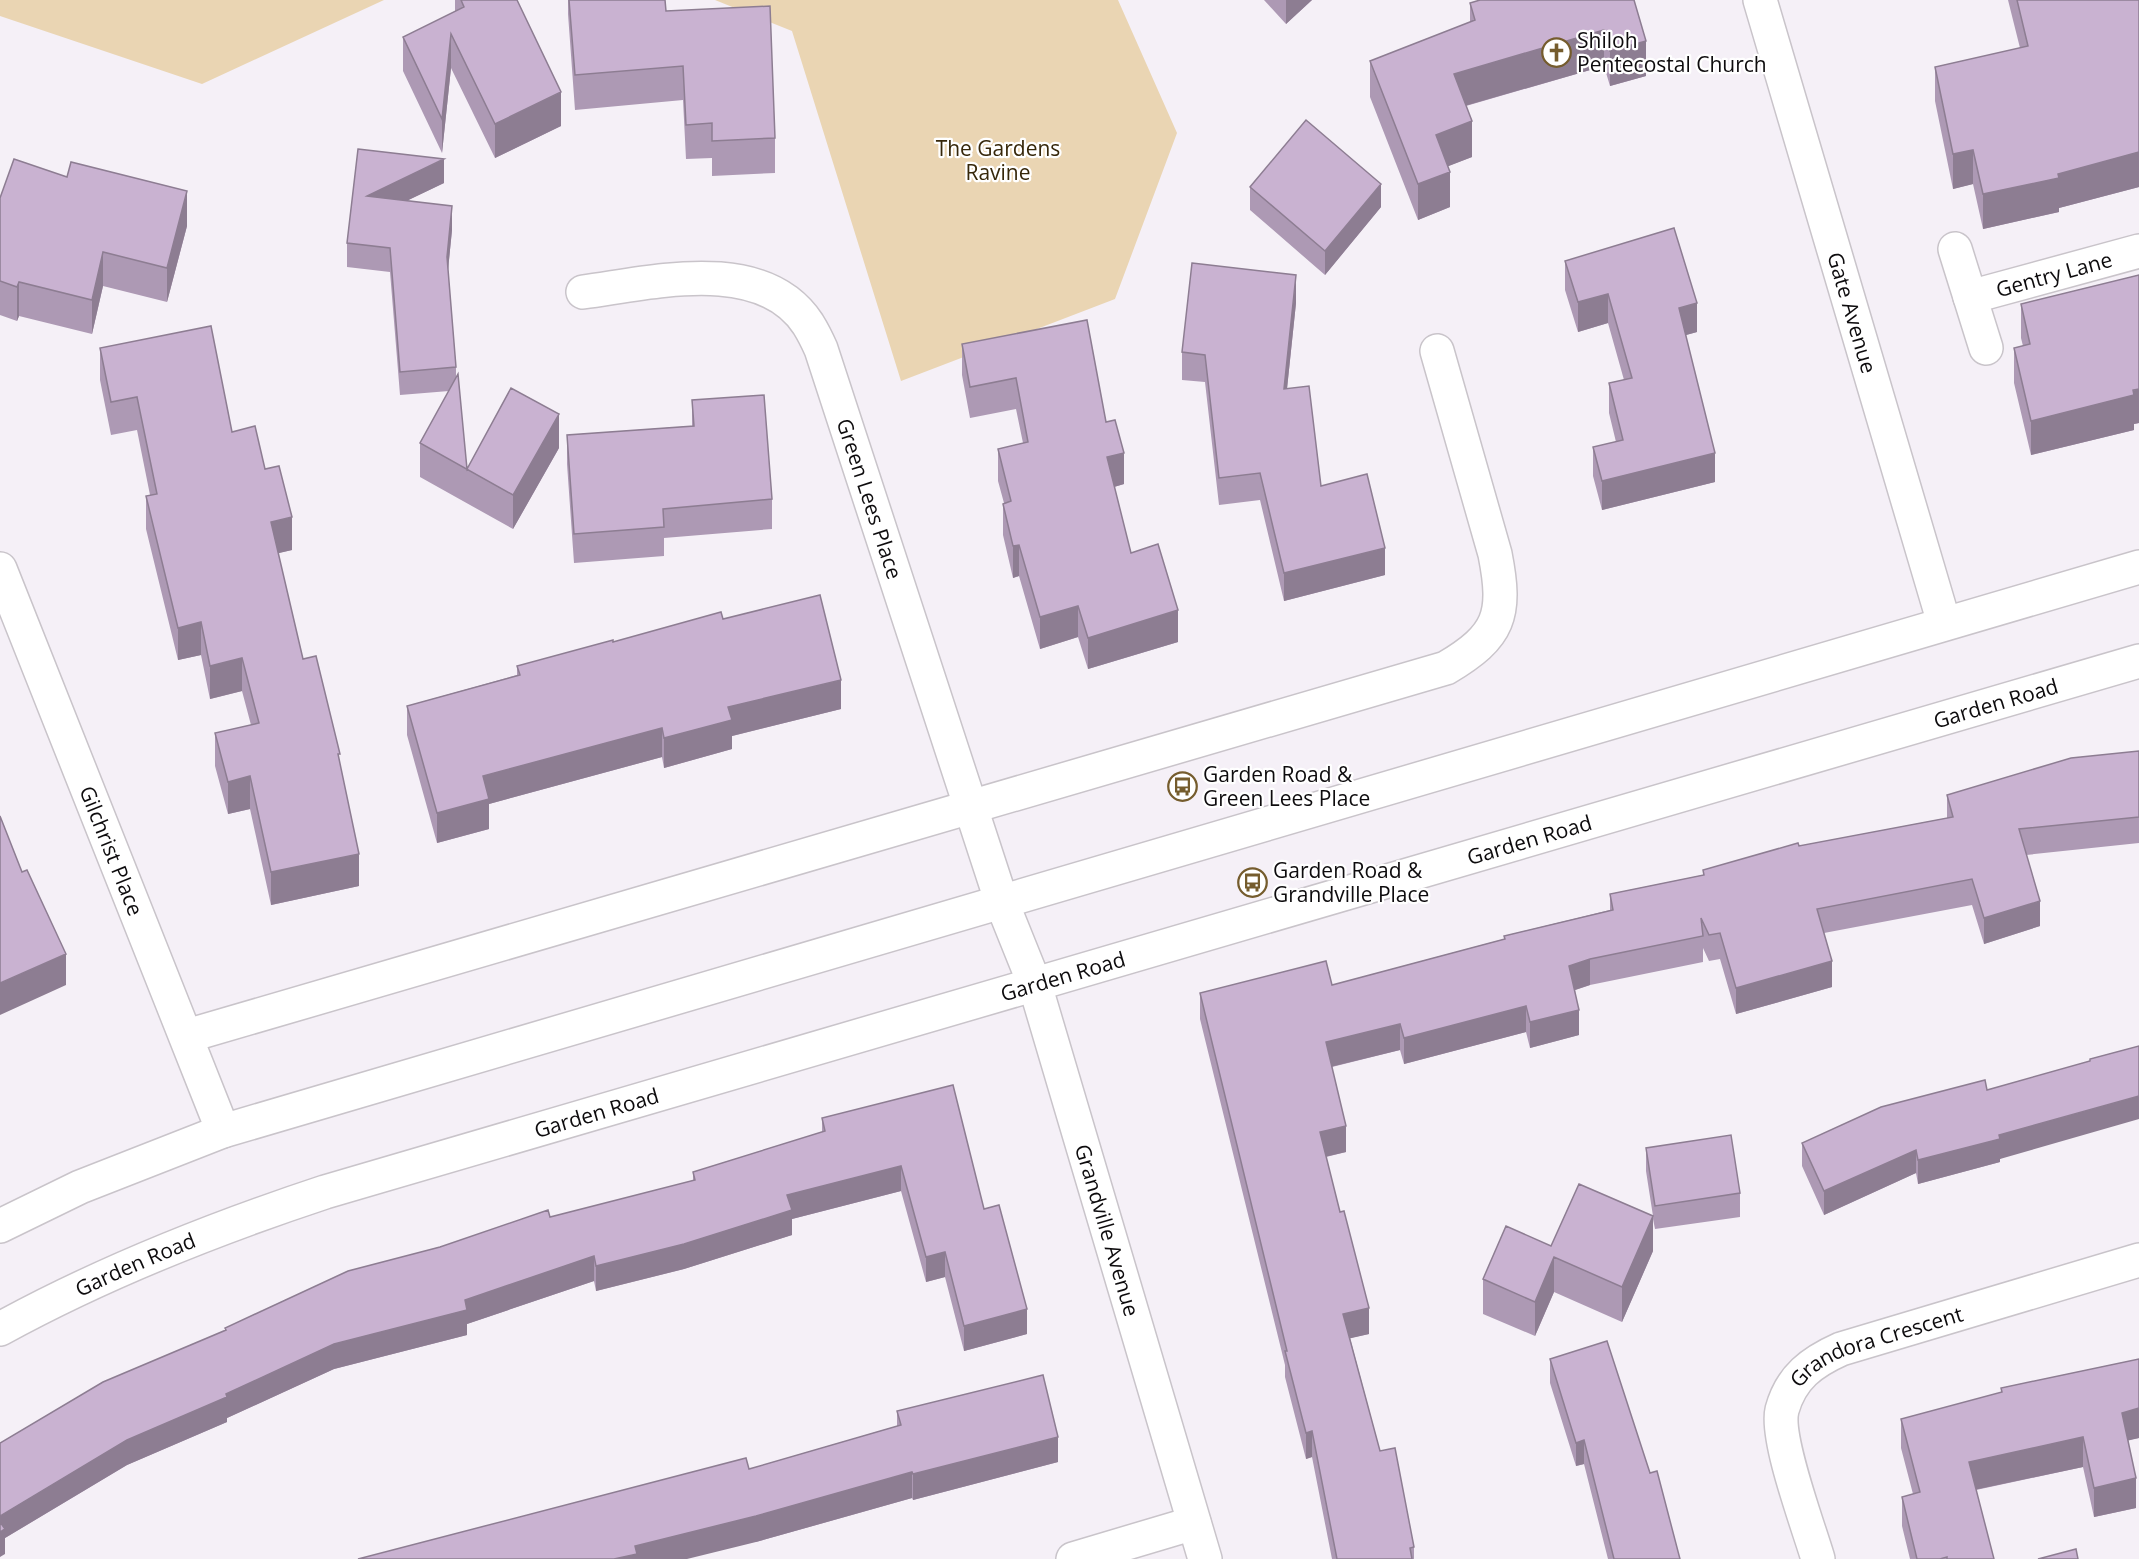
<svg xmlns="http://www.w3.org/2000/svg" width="2139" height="1559" viewBox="0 0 2139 1559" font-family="'Open Sans',sans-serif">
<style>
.green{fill:#ead5b3}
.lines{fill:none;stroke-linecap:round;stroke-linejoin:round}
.street-casing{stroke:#c9c4ca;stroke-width:36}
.secondary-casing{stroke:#c9c4ca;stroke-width:36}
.street{stroke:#fff;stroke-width:33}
.secondary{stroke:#fff;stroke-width:33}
.wall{fill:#ad99b4}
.shaded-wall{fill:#8d7d92}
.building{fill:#c9b2d1;stroke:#8d7d92;stroke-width:1.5}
.labels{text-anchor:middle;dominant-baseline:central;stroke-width:4.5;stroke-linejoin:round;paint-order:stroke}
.poi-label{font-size:21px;fill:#0d0b0d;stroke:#fff;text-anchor:start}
.park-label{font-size:21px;fill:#36270a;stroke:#fff}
.street-label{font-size:21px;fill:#0d0b0d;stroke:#fff}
</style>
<rect width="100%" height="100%" fill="#f5f0f7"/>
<path class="green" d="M 0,0 L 384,0 L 202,84 L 0,16 Z
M 715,0 L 1118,0 L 1177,133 L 1115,299 L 901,381 L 792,31 Z"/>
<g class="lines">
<defs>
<g id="street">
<path d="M 1955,249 L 1986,348"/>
<path id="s1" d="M 583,292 C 651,283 762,254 808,324 C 813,332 817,340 821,349 L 1002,903"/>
<path id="s2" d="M 1970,297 L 2139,251"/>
<path id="s3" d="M 0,569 L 223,1131"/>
<path d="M 187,1036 L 1446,668 C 1500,636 1507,615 1495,554 L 1437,351"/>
<path id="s4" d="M 0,1329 C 104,1272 213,1229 325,1192 L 2139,661"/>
<path d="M 1073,1559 L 1194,1523"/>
<path id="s5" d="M 1818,1559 C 1809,1528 1775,1438 1782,1410 C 1791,1377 1812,1362 1841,1349 L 2139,1260"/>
</g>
<g id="secondary">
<path id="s6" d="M 1760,0 L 1944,623"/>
<path id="s7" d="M 1002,903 L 1035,985 L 1205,1559"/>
<path d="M 0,1226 L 80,1187 L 223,1131 L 2139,567"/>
</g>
</defs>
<use href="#street" class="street-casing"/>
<use href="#secondary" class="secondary-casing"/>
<use href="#street" class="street"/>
<use href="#secondary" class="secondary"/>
</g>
<path class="wall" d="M 455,0 L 517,0 L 561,126 L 495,158 L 451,68 L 442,153 L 403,71 L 403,37 L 455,12 Z
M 568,0 L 665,0 L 666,11 L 775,138 L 775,173 L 712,176 L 712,158 L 686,159 L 683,100 L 575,110 L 568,14 Z
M 1264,0 L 1312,0 L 1286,24 Z
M 1634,0 L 1646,76 L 1610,86 L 1604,66 L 1466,106 L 1472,157 L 1448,166 L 1450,207 L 1418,220 L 1370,97 L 1370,61 L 1470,22 L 1470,3 Z
M 2008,0 L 2139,0 L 2139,187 L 2059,208 L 2059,212 L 1983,229 L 1973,184 L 1953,189 L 1935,101 L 1935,67 L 2020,48 Z
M 358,149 L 444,183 L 406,201 L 452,230 L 448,270 L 456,367 L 456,377 L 467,469 L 559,448 L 513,529 L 420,477 L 420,443 L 449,391 L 400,395 L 390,272 L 347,267 L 347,243 Z
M 1250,187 L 1381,207 L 1325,275 L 1250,210 Z
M 0,198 L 187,226 L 167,302 L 103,286 L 92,334 L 19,316 L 17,321 L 0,315 Z
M 1565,261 L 1697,332 L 1686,335 L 1715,482 L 1602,510 L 1593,476 L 1593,447 L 1616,442 L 1609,413 L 1609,383 L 1624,380 L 1608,323 L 1578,332 L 1565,290 Z
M 2139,275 L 2139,423 L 2134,424 L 2134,430 L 2031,455 L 2014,383 L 2014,348 L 2023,346 L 2021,338 L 2021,304 Z
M 1296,303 L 1287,389 L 1321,486 L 1385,575 L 1284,601 L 1260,500 L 1219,505 L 1205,382 L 1182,380 L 1182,352 Z
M 962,344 L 1106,422 L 1124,484 L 1114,487 L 1131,553 L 1178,642 L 1088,669 L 1078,637 L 1040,649 L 1019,576 L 1013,578 L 1003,535 L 1003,504 L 1004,503 L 998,481 L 998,449 L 1023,443 L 1016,409 L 970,418 L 962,375 Z
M 100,348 L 232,432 L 265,469 L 292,550 L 278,553 L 303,659 L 340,765 L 359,886 L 271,905 L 250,809 L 228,814 L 215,766 L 215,733 L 251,725 L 242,691 L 210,699 L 201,655 L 178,660 L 146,529 L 146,496 L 150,495 L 137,430 L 111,435 L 100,380 Z
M 692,400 L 772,499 L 772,529 L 664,538 L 664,556 L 574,563 L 567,464 L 567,435 L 692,426 Z
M 723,619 L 841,709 L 732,736 L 732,749 L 664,768 L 662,757 L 489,804 L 489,829 L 437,843 L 407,735 L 407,706 L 517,675 L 517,666 L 613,642 Z
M 2139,751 L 2139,843 L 2026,855 L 2040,926 L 1984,944 L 1972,905 L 1824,933 L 1832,987 L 1736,1014 L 1720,959 L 1709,961 L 1703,948 L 1703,962 L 1590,985 L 1575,990 L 1579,1035 L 1530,1048 L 1526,1032 L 1404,1064 L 1400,1050 L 1332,1067 L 1346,1152 L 1326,1157 L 1369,1334 L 1350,1338 L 1380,1451 L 1414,1547 L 1414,1559 L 1332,1559 L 1312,1457 L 1306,1459 L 1285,1377 L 1285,1365 L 1200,1019 L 1200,993 L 1332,985 L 1504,939 L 1504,936 L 1610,910 L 1610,894 L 1703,875 L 1703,870 L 1799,846 L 1947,818 L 1947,795 Z
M 2139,1046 L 2000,1159 L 2000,1162 L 1918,1184 L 1916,1173 L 1824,1215 L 1802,1166 L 1802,1143 L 2090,1061 L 2090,1059 Z
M 822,1118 L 984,1209 L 1027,1334 L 964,1351 L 945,1277 L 926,1282 L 901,1191 L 792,1219 L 792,1235 L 684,1269 L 596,1291 L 594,1281 L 467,1324 L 467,1335 L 334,1369 L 227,1418 L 227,1422 L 127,1465 L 5,1538 L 5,1554 L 0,1443 L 225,1331 L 225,1328 L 440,1247 L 550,1217 L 693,1181 L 693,1172 L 822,1132 Z
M 1646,1148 L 1740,1193 L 1740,1217 L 1655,1229 L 1653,1219 L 1653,1251 L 1622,1322 L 1554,1292 L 1535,1336 L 1483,1314 L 1483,1279 L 1551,1246 L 1653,1216 L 1646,1171 Z
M 1550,1359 L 1650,1473 L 1680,1559 L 1608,1559 L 1584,1464 L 1576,1466 L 1550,1383 Z
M 2139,1359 L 2139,1438 L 2128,1440 L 2136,1508 L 2094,1517 L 2083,1467 L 1976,1490 L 1994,1559 L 1910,1559 L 1902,1526 L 1902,1497 L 1913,1494 L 1901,1448 L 1901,1419 L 2001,1393 L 2001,1388 Z
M 897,1411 L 1058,1462 L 913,1500 L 912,1498 L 756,1542 L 749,1469 L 897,1426 Z"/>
<path class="shaded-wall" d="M 1286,0 L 1312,0 L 1286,24 Z
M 1604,30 L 1604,66 L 1454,109 L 1454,74 Z
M 451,34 L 451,68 L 442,153 L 442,119 Z
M 1646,41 L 1646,76 L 1610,86 L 1610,51 Z
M 561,92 L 561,126 L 495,158 L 495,124 Z
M 1472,121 L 1472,157 L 1436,171 L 1436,135 Z
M 1973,150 L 1973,184 L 1953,189 L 1953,154 Z
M 2139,152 L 2139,187 L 2059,208 L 2059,212 L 1983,229 L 1983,194 Z
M 444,159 L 444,183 L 367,220 L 367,196 Z
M 1450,172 L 1450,207 L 1418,220 L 1418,184 Z
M 1381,184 L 1381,207 L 1325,275 L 1325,251 Z
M 187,191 L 187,226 L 167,302 L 167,268 Z
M 452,206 L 452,230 L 447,280 L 447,257 Z
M 103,252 L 103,286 L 92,334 L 92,300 Z
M 1296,275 L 1296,303 L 1284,417 L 1284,389 Z
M 19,282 L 19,316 L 17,321 L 17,287 Z
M 1608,294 L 1608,323 L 1578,332 L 1578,302 Z
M 1697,303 L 1697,332 L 1679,337 L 1679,308 Z
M 2139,389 L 2139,423 L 2134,424 L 2134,430 L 2031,455 L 2031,421 Z
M 559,414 L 559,448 L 513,529 L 513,495 Z
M 1124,453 L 1124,484 L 1107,489 L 1107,457 Z
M 1715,453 L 1715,482 L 1602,510 L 1602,481 Z
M 292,517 L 292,550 L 271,555 L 271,522 Z
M 1019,545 L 1019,576 L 1013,578 L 1013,546 Z
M 1385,548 L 1385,575 L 1284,601 L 1284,573 Z
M 1078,606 L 1078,637 L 1040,649 L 1040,617 Z
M 1178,610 L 1178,642 L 1088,669 L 1088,638 Z
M 201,622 L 201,655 L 178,660 L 178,628 Z
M 242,658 L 242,691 L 210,699 L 210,666 Z
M 841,680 L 841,709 L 732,736 L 732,749 L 664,768 L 664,738 L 728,707 Z
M 662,728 L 662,757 L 489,804 L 489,829 L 437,843 L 437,813 L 483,776 Z
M 250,776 L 250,809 L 228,814 L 228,782 Z
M 359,854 L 359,886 L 271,905 L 271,872 Z
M 2040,901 L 2040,926 L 1984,944 L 1984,918 Z
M 66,954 L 66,985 L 0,1015 L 0,983 Z
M 1590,959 L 1590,985 L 1569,992 L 1569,966 Z
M 1832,961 L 1832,987 L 1736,1014 L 1736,988 Z
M 1526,1006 L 1526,1032 L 1404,1064 L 1404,1038 Z
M 1579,1010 L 1579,1035 L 1530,1048 L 1530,1022 Z
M 1400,1024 L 1400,1050 L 1326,1068 L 1326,1042 Z
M 2139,1096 L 2139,1119 L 2000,1159 L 2000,1162 L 1918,1184 L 1918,1160 L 1999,1135 Z
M 1346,1126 L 1346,1152 L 1320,1158 L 1320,1132 Z
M 1916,1150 L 1916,1173 L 1824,1215 L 1824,1191 Z
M 901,1166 L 901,1191 L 792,1219 L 792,1235 L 684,1269 L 596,1291 L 596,1266 L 787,1195 Z
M 1653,1216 L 1653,1251 L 1622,1322 L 1622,1287 Z
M 945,1252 L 945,1277 L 926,1282 L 926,1257 Z
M 594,1256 L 594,1281 L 467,1324 L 467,1335 L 334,1369 L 227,1418 L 227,1422 L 127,1465 L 5,1538 L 5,1554 L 0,1557 L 0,1516 L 127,1440 L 334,1344 Z
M 1554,1257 L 1554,1292 L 1535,1336 L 1535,1302 Z
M 1369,1308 L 1369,1334 L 1343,1340 L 1343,1314 Z
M 1027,1309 L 1027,1334 L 964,1351 L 964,1326 Z
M 2139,1408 L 2139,1438 L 2122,1442 L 2122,1413 Z
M 1312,1431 L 1312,1457 L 1306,1459 L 1306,1433 Z
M 1058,1437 L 1058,1462 L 913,1500 L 913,1474 Z
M 2083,1437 L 2083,1467 L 1969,1491 L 1969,1462 Z
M 1584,1440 L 1584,1464 L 1576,1466 L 1576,1443 Z
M 912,1472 L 912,1498 L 756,1542 L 687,1559 L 614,1559 L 635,1546 Z
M 2136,1478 L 2136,1508 L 2094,1517 L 2094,1488 Z"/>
<path class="building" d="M 461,0 L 517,0 L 561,92 L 495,124 L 451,34 L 442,119 L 403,37 L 464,7 Z
M 569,0 L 665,0 L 666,11 L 770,6 L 775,138 L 712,141 L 712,123 L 686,125 L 683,66 L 575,75 Z
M 1480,0 L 1634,0 L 1646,41 L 1610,51 L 1604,30 L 1454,74 L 1472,121 L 1436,135 L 1450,172 L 1418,184 L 1370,61 L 1475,20 L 1470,3 Z
M 2017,0 L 2139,0 L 2139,152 L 2058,174 L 2059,178 L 1983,194 L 1973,150 L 1953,154 L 1935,67 L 2028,46 Z
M 1306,120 L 1381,184 L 1325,251 L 1250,187 Z
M 358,149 L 444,159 L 367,196 L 452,206 L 447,257 L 456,367 L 400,372 L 390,248 L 347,243 Z
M 14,159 L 67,177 L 71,162 L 187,191 L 167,268 L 103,252 L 92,300 L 19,282 L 17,287 L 0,281 L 0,198 Z
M 1674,228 L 1697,303 L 1679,308 L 1715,453 L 1602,481 L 1593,447 L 1623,440 L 1609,383 L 1632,378 L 1608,294 L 1578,302 L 1565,261 Z
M 1192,263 L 1296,275 L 1284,389 L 1309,386 L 1321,486 L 1367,474 L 1385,548 L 1284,573 L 1260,473 L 1219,478 L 1205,355 L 1182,352 Z
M 2139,275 L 2139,389 L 2133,390 L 2134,395 L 2031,421 L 2014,348 L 2030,344 L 2021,304 Z
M 1087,320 L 1106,422 L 1115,420 L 1124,453 L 1107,457 L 1131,553 L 1158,544 L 1178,610 L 1088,638 L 1078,606 L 1040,617 L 1019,545 L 1013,546 L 1003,504 L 1011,501 L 998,449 L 1028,442 L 1016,378 L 970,387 L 962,344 Z
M 211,326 L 232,432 L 255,426 L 265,469 L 279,466 L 292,517 L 271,522 L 303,659 L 316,656 L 340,754 L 338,754 L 359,854 L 271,872 L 250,776 L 228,782 L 215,733 L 259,723 L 242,658 L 210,666 L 201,622 L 178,628 L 146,496 L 157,494 L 137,397 L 111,402 L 100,348 Z
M 458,374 L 467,469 L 511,388 L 559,414 L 513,495 L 420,443 Z
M 764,395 L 772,499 L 663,509 L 664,527 L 574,534 L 567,435 L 694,426 L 692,400 Z
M 820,595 L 841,680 L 728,707 L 732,720 L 664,738 L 662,728 L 483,776 L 489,799 L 437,813 L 407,706 L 520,675 L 517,666 L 613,640 L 613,642 L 721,612 L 723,619 Z
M 2139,751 L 2139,817 L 2019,829 L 2040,901 L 1984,918 L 1972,879 L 1817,909 L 1832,961 L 1736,988 L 1720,933 L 1709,935 L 1701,918 L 1703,936 L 1590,959 L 1569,966 L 1579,1010 L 1530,1022 L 1526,1006 L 1404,1038 L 1400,1024 L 1326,1042 L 1346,1126 L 1320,1132 L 1340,1212 L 1344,1211 L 1369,1308 L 1343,1314 L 1380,1451 L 1395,1448 L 1414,1547 L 1410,1548 L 1412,1559 L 1337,1559 L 1312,1431 L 1306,1433 L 1285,1351 L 1287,1351 L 1200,993 L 1326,961 L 1332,985 L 1505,939 L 1504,936 L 1613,910 L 1610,894 L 1704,875 L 1703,870 L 1798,843 L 1799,846 L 1953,817 L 1947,795 L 2071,758 Z
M 0,816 L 22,872 L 27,870 L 66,954 L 0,983 Z
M 2139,1046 L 2139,1096 L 1999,1135 L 2000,1139 L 1918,1160 L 1916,1150 L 1824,1191 L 1802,1143 L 1881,1107 L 1985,1080 L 1987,1090 L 2090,1061 L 2090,1059 Z
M 953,1085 L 984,1209 L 999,1205 L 1027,1309 L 964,1326 L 945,1252 L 926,1257 L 901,1166 L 787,1195 L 792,1210 L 684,1244 L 596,1266 L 594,1256 L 465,1300 L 467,1310 L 334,1344 L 226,1394 L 227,1397 L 127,1440 L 0,1516 L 0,1443 L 103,1382 L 226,1330 L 225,1328 L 348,1271 L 440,1247 L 548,1210 L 550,1217 L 695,1180 L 693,1172 L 825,1131 L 822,1118 Z
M 1731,1135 L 1740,1193 L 1655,1206 L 1646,1148 Z
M 1579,1184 L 1653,1216 L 1622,1287 L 1554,1257 L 1535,1302 L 1483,1279 L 1506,1226 L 1551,1246 Z
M 1607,1341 L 1650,1473 L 1657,1471 L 1680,1559 L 1614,1559 L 1584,1440 L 1576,1443 L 1550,1359 Z
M 2139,1359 L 2139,1408 L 2122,1413 L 2136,1478 L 2094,1488 L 2083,1437 L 1969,1462 L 1994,1559 L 1947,1559 L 1947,1557 L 1940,1559 L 1917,1559 L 1902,1497 L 1920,1492 L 1901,1419 L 2002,1392 L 2001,1388 Z
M 1043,1375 L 1058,1437 L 913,1474 L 912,1472 L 756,1516 L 635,1546 L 637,1554 L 614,1559 L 358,1559 L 746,1458 L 749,1469 L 901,1425 L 897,1411 Z
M 0,1522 L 5,1529 L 0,1532 Z
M 2076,1549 L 2078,1559 L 2038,1559 Z"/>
<defs>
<symbol id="church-ring" viewBox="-11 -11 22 22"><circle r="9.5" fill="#fff" stroke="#755c2d" stroke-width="1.5"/><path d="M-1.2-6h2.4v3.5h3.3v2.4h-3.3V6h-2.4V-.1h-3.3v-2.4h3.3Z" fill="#755c2d"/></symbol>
<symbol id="bus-ring" viewBox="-11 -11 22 22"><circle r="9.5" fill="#fff" stroke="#755c2d" stroke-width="1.5"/><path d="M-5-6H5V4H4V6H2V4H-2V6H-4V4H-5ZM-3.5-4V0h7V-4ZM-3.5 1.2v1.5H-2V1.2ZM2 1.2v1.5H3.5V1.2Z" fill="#755c2d"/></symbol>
</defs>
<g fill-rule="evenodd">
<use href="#church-ring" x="1540" y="36" width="33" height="33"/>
<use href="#bus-ring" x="1166" y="770" width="33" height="33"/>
<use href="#bus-ring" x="1236" y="866" width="33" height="33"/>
</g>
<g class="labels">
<g class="poi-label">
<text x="1577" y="40">Shiloh<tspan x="1577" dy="24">Pentecostal Church</tspan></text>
<text x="1203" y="774">Garden Road &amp;<tspan x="1203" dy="24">Green Lees Place</tspan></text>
<text x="1273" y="870">Garden Road &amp;<tspan x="1273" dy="24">Grandville Place</tspan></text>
</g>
<g class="park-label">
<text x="998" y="148">The Gardens<tspan x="998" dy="24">Ravine</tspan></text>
</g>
<g class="street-label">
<text stroke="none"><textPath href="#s2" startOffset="87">Gentry Lane</textPath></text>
<text stroke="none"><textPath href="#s6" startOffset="326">Gate Avenue</textPath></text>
<text stroke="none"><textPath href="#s1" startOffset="426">Green Lees Place</textPath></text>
<text stroke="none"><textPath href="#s4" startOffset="2094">Garden Road</textPath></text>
<text stroke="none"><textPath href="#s4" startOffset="1608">Garden Road</textPath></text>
<text stroke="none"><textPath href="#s3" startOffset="303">Gilchrist Place</textPath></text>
<text stroke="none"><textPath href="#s4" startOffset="1122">Garden Road</textPath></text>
<text stroke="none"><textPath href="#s4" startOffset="636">Garden Road</textPath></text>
<text stroke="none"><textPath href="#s7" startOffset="344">Grandville Avenue</textPath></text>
<text stroke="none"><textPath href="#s4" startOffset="150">Garden Road</textPath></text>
<text stroke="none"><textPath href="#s5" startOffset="276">Grandora Crescent</textPath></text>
</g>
</g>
</svg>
